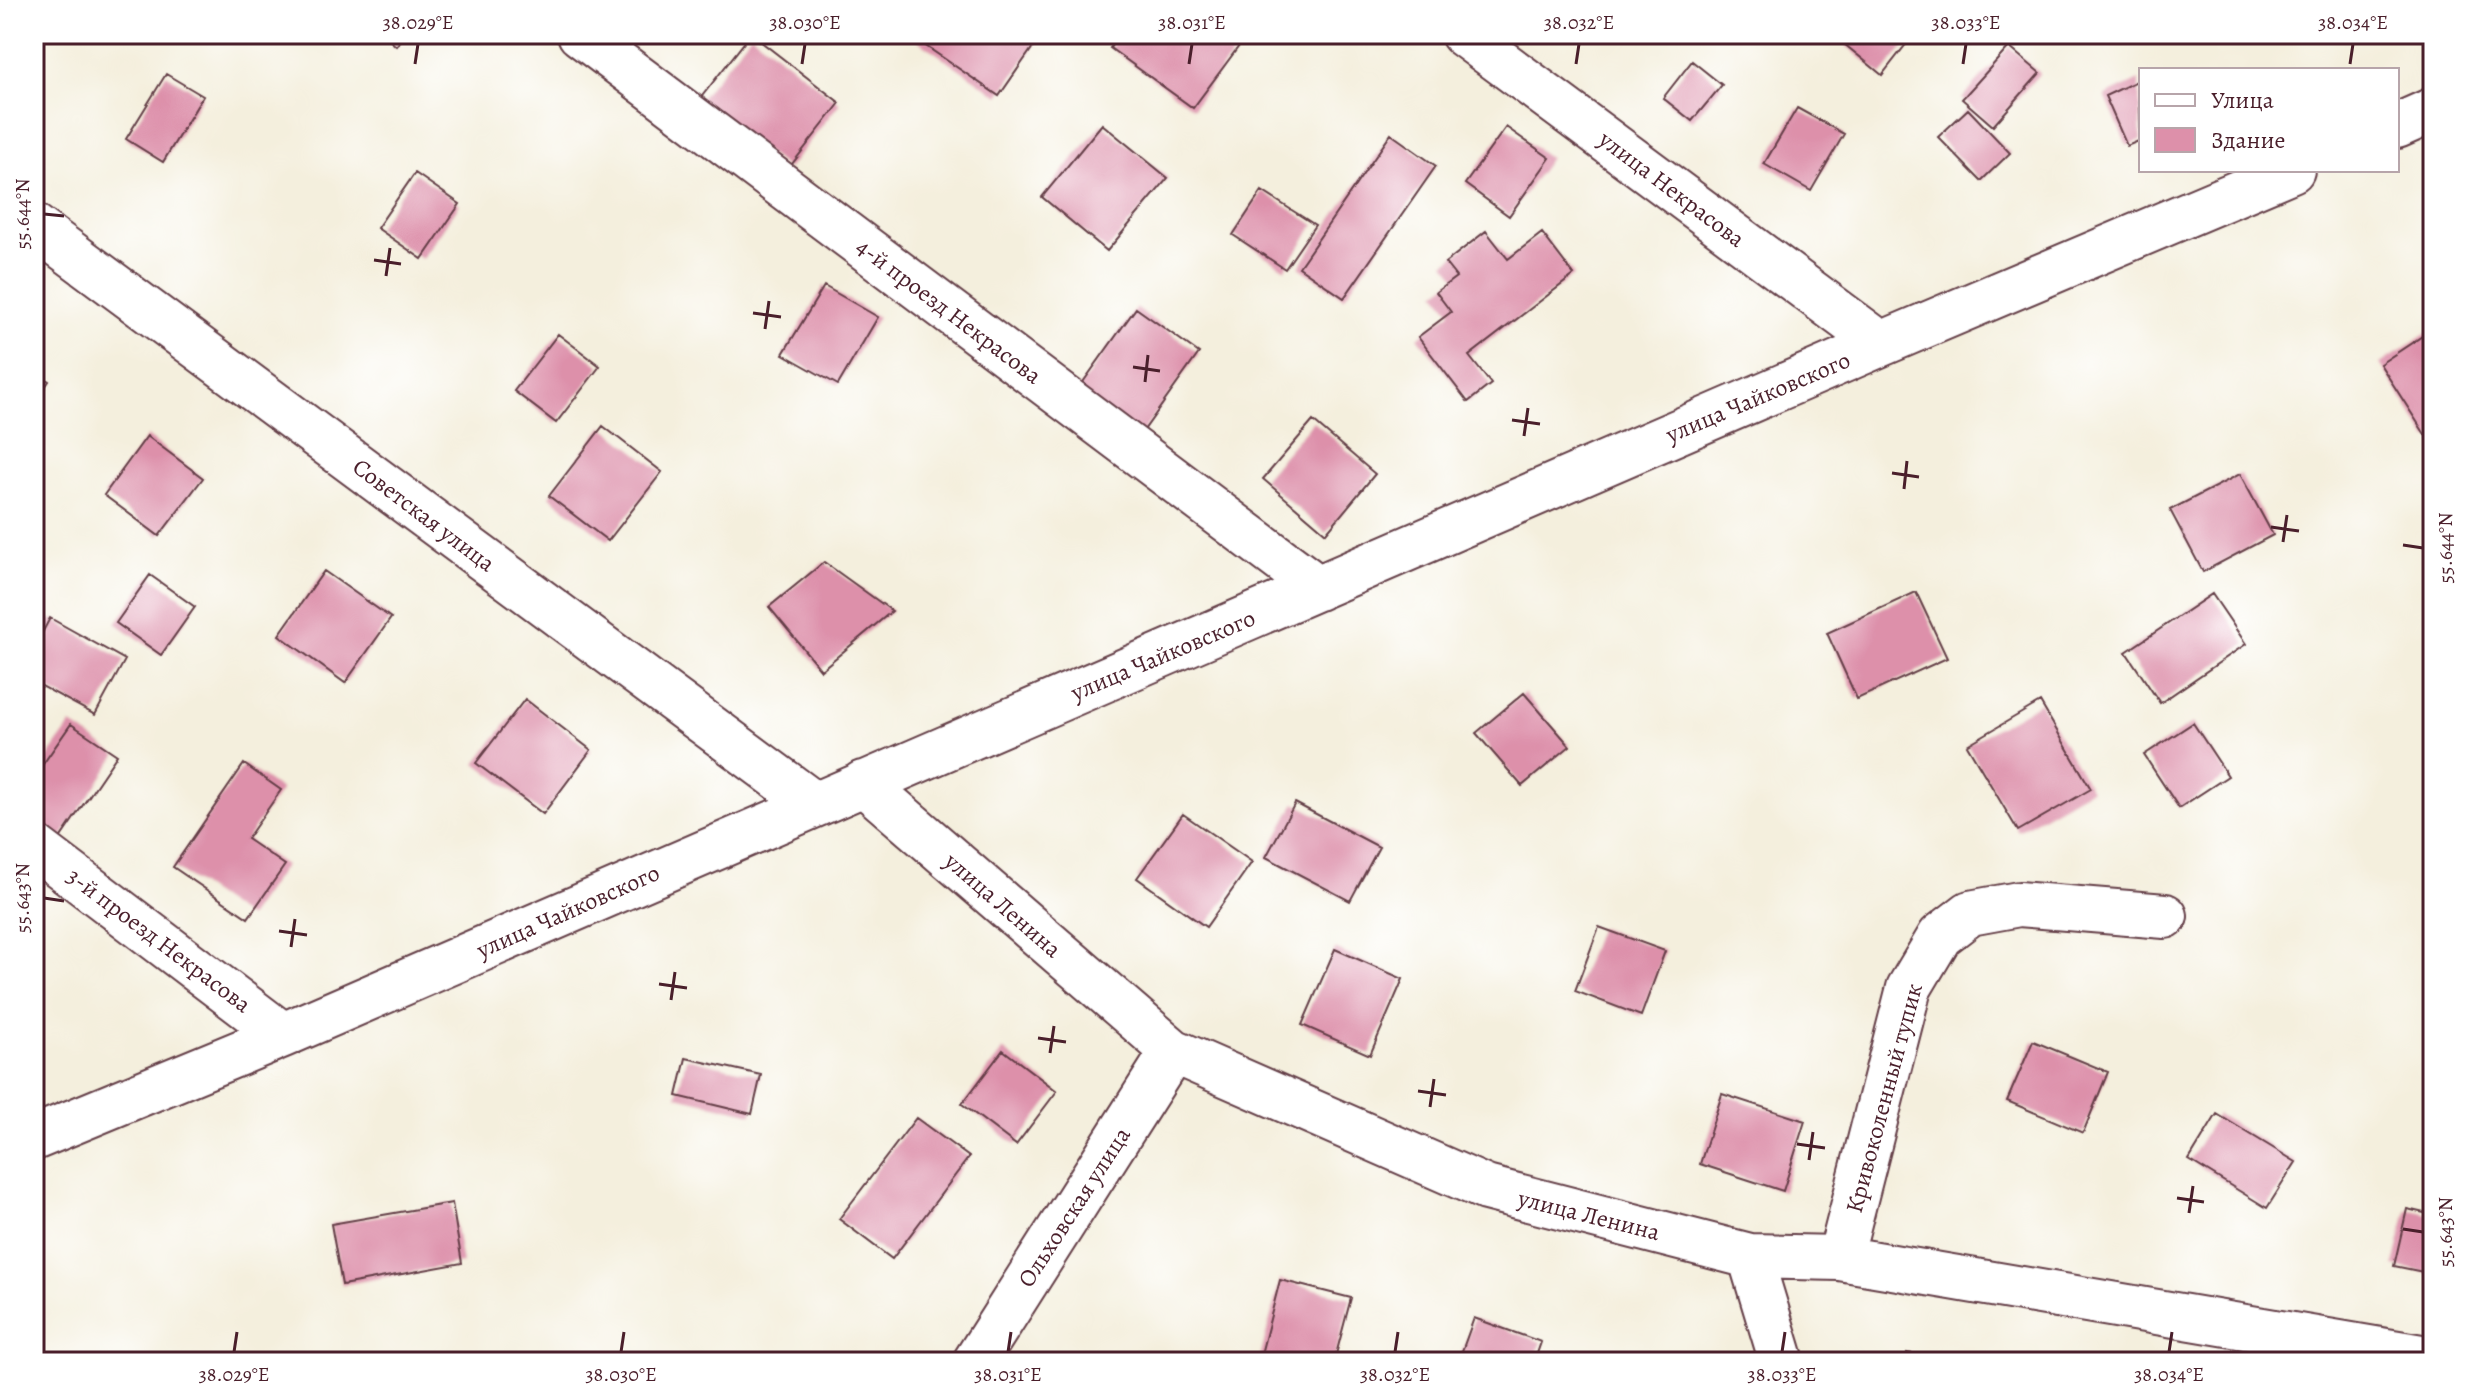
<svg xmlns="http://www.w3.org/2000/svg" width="2467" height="1396" viewBox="0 0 2467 1396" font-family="Alegreya,serif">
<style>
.building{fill:#dd90aa}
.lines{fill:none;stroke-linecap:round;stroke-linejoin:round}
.minor-casing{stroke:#643e46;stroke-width:48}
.minor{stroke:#fff;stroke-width:44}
.ticks{fill:none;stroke:#4a1f2b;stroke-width:3}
.labels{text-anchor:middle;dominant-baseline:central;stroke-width:6;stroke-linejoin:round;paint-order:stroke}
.street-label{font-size:24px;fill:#4a1f2b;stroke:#fff}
.neatline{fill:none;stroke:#4a1f2b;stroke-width:3}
.ticks-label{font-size:20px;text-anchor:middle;fill:#4a1f2b}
</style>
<rect width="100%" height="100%" fill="#fff"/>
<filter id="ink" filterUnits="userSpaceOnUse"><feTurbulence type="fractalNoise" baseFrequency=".0125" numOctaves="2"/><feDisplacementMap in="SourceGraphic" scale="16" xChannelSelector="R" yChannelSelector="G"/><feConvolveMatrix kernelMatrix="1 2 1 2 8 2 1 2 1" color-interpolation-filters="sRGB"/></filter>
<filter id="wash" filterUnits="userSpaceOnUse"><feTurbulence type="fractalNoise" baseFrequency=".006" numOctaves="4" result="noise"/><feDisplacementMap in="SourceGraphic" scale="32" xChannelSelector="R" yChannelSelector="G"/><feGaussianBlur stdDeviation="1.8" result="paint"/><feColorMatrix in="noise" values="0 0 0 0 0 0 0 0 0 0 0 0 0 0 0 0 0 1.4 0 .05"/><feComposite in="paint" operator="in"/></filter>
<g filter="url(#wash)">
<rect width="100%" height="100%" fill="#f4efdd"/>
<g id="blocks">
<path class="building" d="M 383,34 L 406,34 L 396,46 Z
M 751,34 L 840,103 L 788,169 L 699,100 Z
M 921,34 L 1042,34 L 999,96 L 917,40 Z
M 1120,34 L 1221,34 L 1239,46 L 1193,108 L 1110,48 Z
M 1832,34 L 1914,34 L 1882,75 Z
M 2009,47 L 2040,73 L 1993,126 L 1962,99 Z
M 1692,61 L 1722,85 L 1692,121 L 1663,98 Z
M 166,74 L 203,96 L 163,162 L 126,139 Z
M 2139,80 L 2141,140 L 2127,146 L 2105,96 Z
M 1797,108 L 1844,134 L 1811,191 L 1764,164 Z
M 1968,109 L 2010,153 L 1981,181 L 1938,137 Z
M 1102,124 L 1168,178 L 1107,251 L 1042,197 Z
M 1506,127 L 1550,158 L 1509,216 L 1465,184 Z
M 1391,134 L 1436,166 L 1344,298 L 1299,267 Z
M 415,173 L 460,204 L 422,259 L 377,228 Z
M 1262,191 L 1315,225 L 1285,269 L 1233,235 Z
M 1486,231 L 1508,259 L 1542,233 L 1574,275 L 1469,356 L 1491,384 L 1468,402 L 1418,337 L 1451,312 L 1436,292 L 1456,277 L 1445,263 Z
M 824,286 L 878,317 L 838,385 L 783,354 Z
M 1136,308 L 1199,353 L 1139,437 L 1076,392 Z
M 2430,331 L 2433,336 L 2433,436 L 2428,439 L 2380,364 Z
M 558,334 L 600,366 L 556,423 L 514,391 Z
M 34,371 L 49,381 L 34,404 Z
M 1313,421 L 1375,474 L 1326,533 L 1263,479 Z
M 603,426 L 662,472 L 608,541 L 549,496 Z
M 147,436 L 203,478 L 159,536 L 104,495 Z
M 2240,474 L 2273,535 L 2203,572 L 2170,510 Z
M 824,562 L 892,611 L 821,670 L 769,607 Z
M 324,571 L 391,618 L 345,683 L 279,635 Z
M 150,575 L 195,607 L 161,655 L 116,623 Z
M 1916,592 L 1947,658 L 1857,699 L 1827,633 Z
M 2212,594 L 2246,644 L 2160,703 L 2126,652 Z
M 50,618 L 125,660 L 95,715 L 34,682 L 34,648 Z
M 1524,693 L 1570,746 L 1522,786 L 1476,733 Z
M 525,699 L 591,750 L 543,814 L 476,763 Z
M 2040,702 L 2091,789 L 2018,831 L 1967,745 Z
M 2193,723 L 2228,776 L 2179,808 L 2144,755 Z
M 71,724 L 117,755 L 59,840 L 34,823 L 34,777 Z
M 244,764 L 281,790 L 247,839 L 285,865 L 248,918 L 173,867 Z
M 1295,803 L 1379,847 L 1350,901 L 1266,857 Z
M 1183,814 L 1252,862 L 1206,927 L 1137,878 Z
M 1599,927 L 1665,951 L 1641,1016 L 1575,991 Z
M 1335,949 L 1403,979 L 1370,1055 L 1302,1025 Z
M 2033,1041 L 2108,1072 L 2083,1133 L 2007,1101 Z
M 1003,1050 L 1057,1091 L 1016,1145 L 962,1104 Z
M 686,1058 L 761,1075 L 752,1114 L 677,1096 Z
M 1722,1094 L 1805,1121 L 1783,1191 L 1700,1164 Z
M 2217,1114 L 2296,1162 L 2267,1208 L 2189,1160 Z
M 916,1118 L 969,1157 L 892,1259 L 839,1219 Z
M 452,1203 L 462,1263 L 342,1285 L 331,1224 Z
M 2407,1209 L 2433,1215 L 2433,1274 L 2394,1266 Z
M 1280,1280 L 1351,1298 L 1334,1362 L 1259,1362 Z
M 1474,1318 L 1541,1342 L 1534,1362 L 1458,1362 Z
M 1907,1353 L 1953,1360 L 1952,1362 L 1906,1362 Z"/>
</g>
</g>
<g filter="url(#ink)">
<use href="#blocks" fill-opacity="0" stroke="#643e46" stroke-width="2"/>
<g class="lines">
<defs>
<path id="minor" d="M 580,34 L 1318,588
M 1463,34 L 1881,344
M 2397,126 L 2433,110
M 34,226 L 814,804
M 863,783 L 1173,1051 L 1486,1188 L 1750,1256 L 1840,1258 L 2433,1359
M 34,846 L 283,1035
M 34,1138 L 283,1035 L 1881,344 L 2292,170
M 1750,1256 L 1782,1362
M 1840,1258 L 1909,988 L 1940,936 L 1970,913 L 2019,904 L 2165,916
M 975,1362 L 1173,1051"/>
</defs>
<use href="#minor" class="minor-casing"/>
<use href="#minor" class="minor"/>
</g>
</g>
<path class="ticks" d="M 415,64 L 418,44M 802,64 L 805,44M 1189,64 L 1192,44M 1576,64 L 1579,44M 1963,64 L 1966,44M 2350,64 L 2353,44M 44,214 L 64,216M 374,260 L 401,264M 386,276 L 390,248M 753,313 L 781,317M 765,329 L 769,301M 1133,367 L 1160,371M 1145,382 L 1148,355M 1512,420 L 1540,424M 1524,436 L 1528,408M 1892,473 L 1919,477M 1904,489 L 1907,461M 2271,527 L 2299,531M 2283,542 L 2287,515M 2403,545 L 2423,548M 44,898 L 64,901M 279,931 L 307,935M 291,947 L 295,919M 659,984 L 687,988M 671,1000 L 675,972M 1038,1038 L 1066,1042M 1050,1053 L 1054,1026M 1418,1091 L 1446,1095M 1430,1107 L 1434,1079M 1797,1144 L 1825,1148M 1809,1160 L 1813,1132M 2177,1198 L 2204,1202M 2189,1213 L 2193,1186M 2403,1229 L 2423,1232M 234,1352 L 237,1332M 621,1352 L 624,1332M 1008,1352 L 1011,1332M 1395,1352 L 1398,1332M 1782,1352 L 1785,1332M 2169,1352 L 2172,1332"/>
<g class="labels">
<g class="street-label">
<text transform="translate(1672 189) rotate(37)">улица Некрасова</text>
<text transform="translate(949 311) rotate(37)">4-й проезд Некрасова</text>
<text transform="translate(1758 397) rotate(-23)">улица Чайковского</text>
<text transform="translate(424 515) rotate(37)">Советская улица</text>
<text transform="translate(1163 655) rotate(-23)">улица Чайковского</text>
<text transform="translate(1003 905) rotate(41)">улица Ленина</text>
<text transform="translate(568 911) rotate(-24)">улица Чайковского</text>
<text transform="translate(159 940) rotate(37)">3-й проезд Некрасова</text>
<text transform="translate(1884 1098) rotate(-75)">Кривоколенный тупик</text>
<text transform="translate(1074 1207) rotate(-57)">Ольховская улица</text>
<text transform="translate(1589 1215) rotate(14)">улица Ленина</text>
</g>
</g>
<rect width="2467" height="1396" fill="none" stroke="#fff" stroke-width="88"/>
<rect x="2139" y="68" width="260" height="104" fill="#ffffff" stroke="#b7a5aa" stroke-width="2"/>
<rect x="2155" y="94" width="40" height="12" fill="#ffffff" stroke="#b7a5aa" stroke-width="2"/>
<text x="2211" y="108" font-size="24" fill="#4a1f2b">Улица</text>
<rect x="2155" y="128" width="40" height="24" fill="#dd90aa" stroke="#b7a5aa" stroke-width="2"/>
<text x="2211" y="148" font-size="24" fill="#4a1f2b">Здание</text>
<rect x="44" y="44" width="2379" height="1308" class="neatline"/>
<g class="ticks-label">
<text x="418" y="29">38.029°E</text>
<text x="805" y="29">38.030°E</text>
<text x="1192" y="29">38.031°E</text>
<text x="1579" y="29">38.032°E</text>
<text x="1966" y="29">38.033°E</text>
<text x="2353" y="29">38.034°E</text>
<text transform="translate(22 214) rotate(-90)" y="7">55.644°N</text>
<text transform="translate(2445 548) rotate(-90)" y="7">55.644°N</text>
<text transform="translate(22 898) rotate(-90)" y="7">55.643°N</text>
<text transform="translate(2445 1232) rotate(-90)" y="7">55.643°N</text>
<text x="234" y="1381">38.029°E</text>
<text x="621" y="1381">38.030°E</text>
<text x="1008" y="1381">38.031°E</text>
<text x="1395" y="1381">38.032°E</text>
<text x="1782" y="1381">38.033°E</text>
<text x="2169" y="1381">38.034°E</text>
</g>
</svg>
